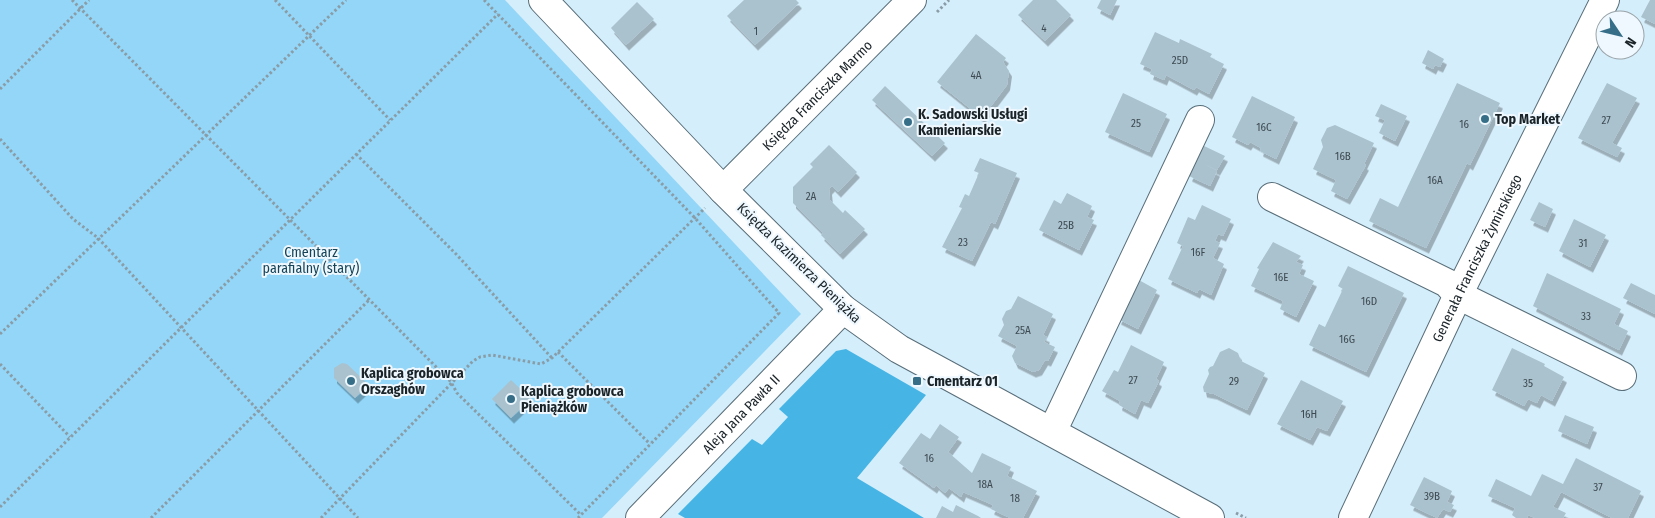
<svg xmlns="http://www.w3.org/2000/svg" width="1655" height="518" viewBox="0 0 1655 518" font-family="'Fira Sans Condensed',sans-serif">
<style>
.green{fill:#93d6f8}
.forest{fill:#46b5e5}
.building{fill:#aac2ce;filter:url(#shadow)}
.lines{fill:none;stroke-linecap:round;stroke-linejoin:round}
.minor-casing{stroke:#586e79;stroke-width:30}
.tertiary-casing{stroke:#586e79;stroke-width:30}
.path{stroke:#8a9da7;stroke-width:3;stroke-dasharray:2.5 2.5;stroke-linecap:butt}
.minor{stroke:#fff;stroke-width:28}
.tertiary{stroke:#fff;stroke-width:28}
.poi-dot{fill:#366e88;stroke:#eef8fe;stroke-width:2}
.labels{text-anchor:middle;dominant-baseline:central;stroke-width:4;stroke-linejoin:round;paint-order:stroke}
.number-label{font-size:11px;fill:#3e4b52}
.street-label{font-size:14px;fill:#1a2328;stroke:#eef8fe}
.poi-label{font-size:14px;font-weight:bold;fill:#1a2328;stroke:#eef8fe;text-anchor:start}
.park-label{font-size:14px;fill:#154357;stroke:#eef8fe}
</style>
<defs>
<filter id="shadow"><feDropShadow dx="3" dy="5.5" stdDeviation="0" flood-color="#0004"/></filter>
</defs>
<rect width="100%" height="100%" fill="#d5eefb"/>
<path class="green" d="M 0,0 L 505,0 L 801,314 L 602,518 L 0,518 Z"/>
<path class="forest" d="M 846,349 L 926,395 L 857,478 L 924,518 L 685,518 L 678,514 L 752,439 L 762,445 L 788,417 L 779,409 L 836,351 Z"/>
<path class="building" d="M 744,0 L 796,0 L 799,3 L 755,45 L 727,16 Z
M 1033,0 L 1056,0 L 1071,15 L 1045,41 L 1018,15 Z
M 1101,0 L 1117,0 L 1110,15 L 1097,8 Z
M 1650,0 L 1655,0 L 1655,24 L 1641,17 Z
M 637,2 L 654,19 L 626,45 L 611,28 Z
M 1155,32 L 1179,43 L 1180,39 L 1212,54 L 1210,57 L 1224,64 L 1209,94 L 1196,87 L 1194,90 L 1166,75 L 1164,80 L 1150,74 L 1152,69 L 1140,64 Z
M 976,34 L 1006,58 L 1003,62 L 1009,71 L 1007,85 L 982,118 L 937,82 Z
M 1428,50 L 1444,59 L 1440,67 L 1435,65 L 1433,69 L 1422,63 Z
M 1457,83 L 1500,103 L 1470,165 L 1467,163 L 1426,248 L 1369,221 L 1380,198 L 1398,207 Z
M 1607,83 L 1637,98 L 1612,143 L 1622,148 L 1617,157 L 1578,138 Z
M 885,86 L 945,143 L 932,156 L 872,100 Z
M 1123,93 L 1167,114 L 1149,152 L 1105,132 Z
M 1252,96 L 1295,117 L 1276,159 L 1260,151 L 1261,148 L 1250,142 L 1248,145 L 1232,137 Z
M 1381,104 L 1407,116 L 1395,141 L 1379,133 L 1385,120 L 1375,116 Z
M 1335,125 L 1374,143 L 1364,164 L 1366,165 L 1347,199 L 1331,191 L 1336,180 L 1313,169 L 1323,147 L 1321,140 L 1327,128 Z
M 829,145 L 857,172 L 838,192 L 832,186 L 829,189 L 830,200 L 843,213 L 845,210 L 865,229 L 840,254 L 821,235 L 823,233 L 793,203 L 793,187 L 813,167 L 810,164 Z
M 1202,145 L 1225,156 L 1217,170 L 1204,164 L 1217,171 L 1210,186 L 1189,176 Z
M 980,158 L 1017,173 L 995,224 L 991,222 L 972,261 L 942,247 L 962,208 L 959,207 L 965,194 L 969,196 L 979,173 L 974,171 Z
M 1067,193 L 1092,206 L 1087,217 L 1094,220 L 1079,250 L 1039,230 L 1054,200 L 1061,204 Z
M 1539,202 L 1553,209 L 1545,227 L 1530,220 Z
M 1202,205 L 1231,219 L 1223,236 L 1218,234 L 1215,241 L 1220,243 L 1213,258 L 1224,264 L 1211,295 L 1199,289 L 1197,293 L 1168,279 L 1183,246 L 1177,243 L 1188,217 L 1195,220 Z
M 1574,219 L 1606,235 L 1590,267 L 1559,251 Z
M 1273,242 L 1301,256 L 1296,262 L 1303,265 L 1299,274 L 1314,281 L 1296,317 L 1280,309 L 1283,301 L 1251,286 L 1259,269 L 1257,268 Z
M 1348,266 L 1404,293 L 1366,372 L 1309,345 L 1319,324 L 1325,327 L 1343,289 L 1338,286 Z
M 1547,273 L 1621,309 L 1614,324 L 1628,331 L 1619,350 L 1533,306 Z
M 1137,279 L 1157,290 L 1138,329 L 1118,319 Z
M 1631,283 L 1655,295 L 1655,314 L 1623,298 Z
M 1018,296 L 1053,314 L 1043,335 L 1047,337 L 1044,342 L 1055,347 L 1048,361 L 1045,360 L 1039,370 L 1033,372 L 1015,363 L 1012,356 L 1017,346 L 998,336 L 1004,325 L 1002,319 L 1006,311 L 1011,309 Z
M 1131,345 L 1164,362 L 1156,379 L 1159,381 L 1148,403 L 1141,400 L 1135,414 L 1119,405 L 1120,401 L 1102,391 L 1114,370 L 1118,372 Z
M 1229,348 L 1238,353 L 1241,361 L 1265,373 L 1247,410 L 1214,394 L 1204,392 L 1203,387 L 1209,374 L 1208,370 L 1210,367 L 1213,366 L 1220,352 Z
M 1512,348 L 1545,364 L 1544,366 L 1564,377 L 1552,401 L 1541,395 L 1537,403 L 1528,399 L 1524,406 L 1492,390 Z
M 342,363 L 347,364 L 369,385 L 355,398 L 334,378 L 334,368 Z
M 511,380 L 531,399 L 511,418 L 492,399 Z
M 1301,380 L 1343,401 L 1327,431 L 1317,427 L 1310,440 L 1277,424 Z
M 1565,415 L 1594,427 L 1587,444 L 1558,431 Z
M 940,424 L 959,437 L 948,452 L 972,473 L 982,453 L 1011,467 L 1007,476 L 1037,491 L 1023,518 L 1010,518 L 991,509 L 993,505 L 963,492 L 961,497 L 949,488 L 945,493 L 936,485 L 934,488 L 899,463 L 921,433 L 930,439 Z
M 1576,458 L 1641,491 L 1628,518 L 1612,518 L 1561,492 L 1553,507 L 1566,513 L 1563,518 L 1535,518 L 1528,515 L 1527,518 L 1516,518 L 1512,515 L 1515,508 L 1488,496 L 1496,479 L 1531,496 L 1542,474 L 1563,484 Z
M 1424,477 L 1452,491 L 1447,502 L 1454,505 L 1450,512 L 1443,509 L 1437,518 L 1410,505 Z
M 956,505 L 978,516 L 981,518 L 936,518 L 942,506 L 953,512 Z"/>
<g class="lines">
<defs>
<path id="minor" d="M 543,0 L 723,190
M 1272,197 L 1447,283 L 1458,295 L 1622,376
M 843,309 L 899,349 L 1210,518
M 1052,432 L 1200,120"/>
<g id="tertiary">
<path id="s1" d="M 640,518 L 843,309 L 723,190 L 912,0"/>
<path id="s2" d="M 1353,518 L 1458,295 L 1605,0"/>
</g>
</defs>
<use href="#minor" class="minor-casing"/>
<use href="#tertiary" class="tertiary-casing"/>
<path class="path" d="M 72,0 L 451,382 L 457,393 L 581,515
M 275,0 L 390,120
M 484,0 L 695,218 L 779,313 L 578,518
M 937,12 L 949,0
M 0,89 L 89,0
M 0,139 L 73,219 L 98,238 L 358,518
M 356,154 L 456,254 L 552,358
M 0,334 L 346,0
M 558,352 L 650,444
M 0,364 L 70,437
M 0,507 L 498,14
M 1236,513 L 1246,518
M 151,518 L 369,300
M 321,518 L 473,361 L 480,357 L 492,355 L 541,364 L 552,358 L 705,208"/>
<use href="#minor" class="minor"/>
<use href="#tertiary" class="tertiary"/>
</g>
<g class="poi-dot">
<circle cx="1485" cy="119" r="5"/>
<circle cx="908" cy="122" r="5"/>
<circle cx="351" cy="381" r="5"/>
<rect x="912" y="376" width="10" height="10" rx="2.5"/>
<circle cx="511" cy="399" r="5"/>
</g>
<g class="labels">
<g class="number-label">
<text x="1044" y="28">4</text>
<text x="756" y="31">1</text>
<text x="1180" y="60">25D</text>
<text x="976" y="75">4A</text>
<text x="1606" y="120">27</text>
<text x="1136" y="123">25</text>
<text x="1464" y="124">16</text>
<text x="1264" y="127">16C</text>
<text x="1343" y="156">16B</text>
<text x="1435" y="180">16A</text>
<text x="811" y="196">2A</text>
<text x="1066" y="225">25B</text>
<text x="963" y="242">23</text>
<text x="1583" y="243">31</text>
<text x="1198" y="252">16F</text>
<text x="1281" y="277">16E</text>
<text x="1369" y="301">16D</text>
<text x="1586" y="316">33</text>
<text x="1023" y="330">25A</text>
<text x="1347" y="339">16G</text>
<text x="1133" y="380">27</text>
<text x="1234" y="381">29</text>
<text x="1528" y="383">35</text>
<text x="1309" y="414">16H</text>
<text x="929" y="458">16</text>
<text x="985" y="484">18A</text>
<text x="1598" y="487">37</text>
<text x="1432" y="496">39B</text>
<text x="1015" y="498">18</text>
</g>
<g class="street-label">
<text stroke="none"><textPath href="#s1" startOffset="594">Księdza Franciszka Marmo</textPath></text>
<text stroke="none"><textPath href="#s2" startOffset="288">Generała Franciszka Żymirskiego</textPath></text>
<text transform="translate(799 263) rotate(44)">Księdza Kazimierza Pieniążka</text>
<text stroke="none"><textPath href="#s1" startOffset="145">Aleja Jana Pawła II</textPath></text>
</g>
<g class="poi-label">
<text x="918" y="114">K. Sadowski Usługi<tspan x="918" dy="16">Kamieniarskie</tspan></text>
<text x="1495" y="119">Top Market</text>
<text x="361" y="373">Kaplica grobowca<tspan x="361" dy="16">Orszaghów</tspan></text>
<text x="927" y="381">Cmentarz 01</text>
<text x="521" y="391">Kaplica grobowca<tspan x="521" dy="16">Pieniążków</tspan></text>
</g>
<g class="park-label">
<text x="311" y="252">Cmentarz<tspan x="311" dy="16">parafialny (stary)</tspan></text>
</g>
</g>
<g transform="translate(1620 35) rotate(125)"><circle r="24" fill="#eef8fe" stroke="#99a3a8"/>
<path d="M0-4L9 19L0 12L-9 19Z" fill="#366e88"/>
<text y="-8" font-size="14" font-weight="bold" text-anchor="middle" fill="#1a2328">N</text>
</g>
</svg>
